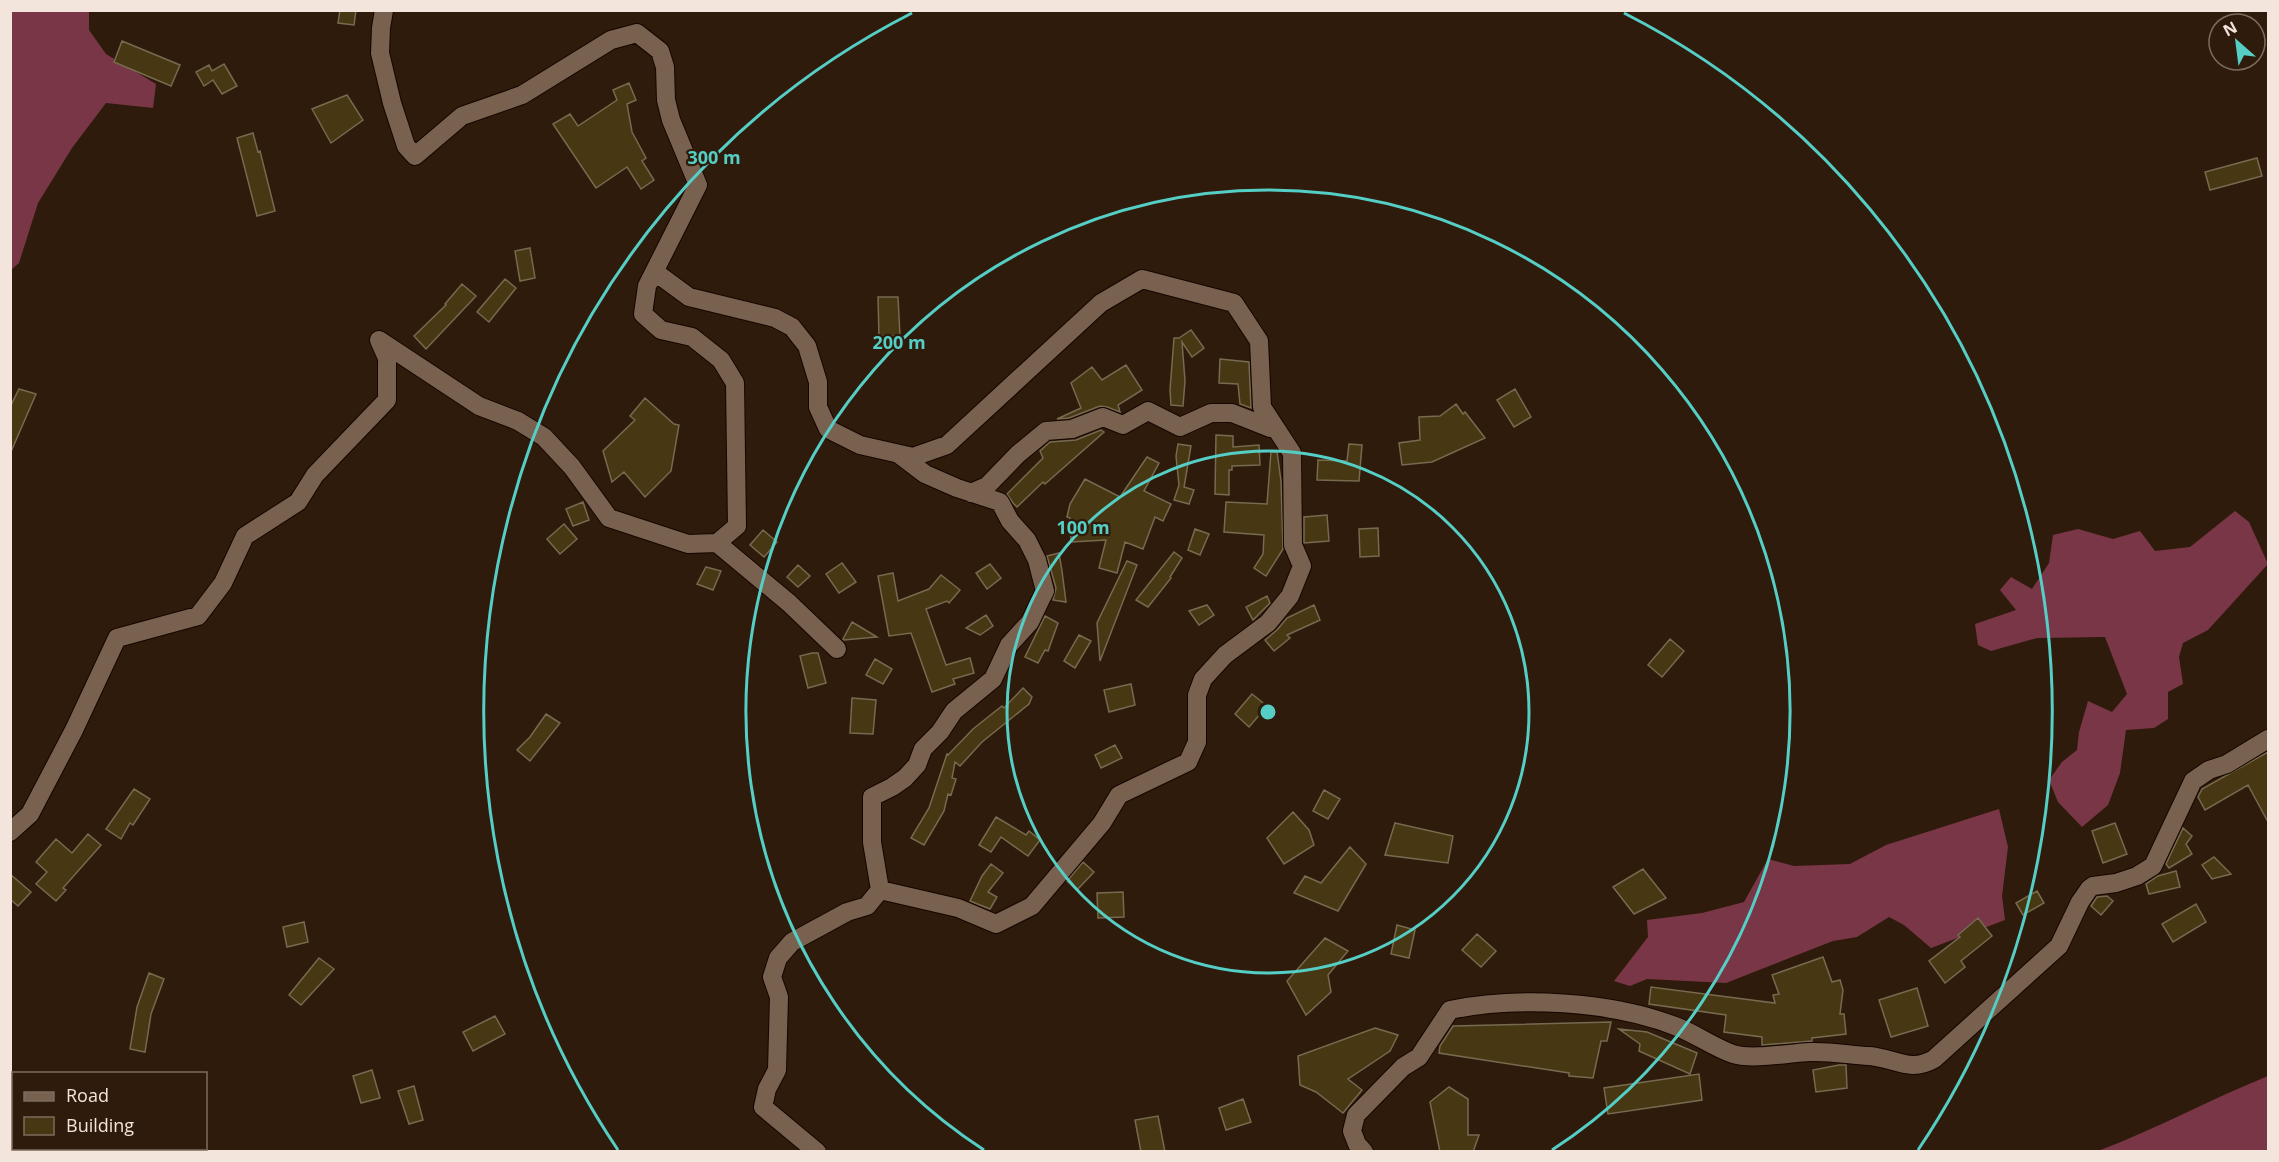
<svg xmlns="http://www.w3.org/2000/svg" width="2279" height="1162" viewBox="0 0 2279 1162" font-family="'Open Sans',sans-serif">
<style>
.forest{fill:#793647}
.building{fill:#473712;stroke:#766a50;stroke-width:1.5}
.lines{fill:none;stroke-linecap:round;stroke-linejoin:round}
.street-casing{stroke:#160500;stroke-width:20}
.street{stroke:#79614f;stroke-width:18}
.ring{fill:none;stroke:#55cec6;stroke-width:3}
.centre{fill:#55cec6;stroke:#2f1b0b;stroke-width:3}
.ring-label{font-size:18px;text-anchor:middle;font-weight:bold;fill:#55cec6;stroke:#2f1b0b;stroke-width:4.5;stroke-linejoin:round;paint-order:stroke}
</style>
<rect width="100%" height="100%" fill="#2f1b0b"/>
<path class="forest" d="M 11,11 L 89,11 L 89,30 L 106,54 L 156,84 L 153,108 L 106,103 L 72,148 L 38,203 L 19,263 L 11,270 Z
M 2235,511 L 2249,522 L 2268,564 L 2208,630 L 2183,643 L 2179,657 L 2183,684 L 2168,692 L 2168,719 L 2154,728 L 2126,730 L 2120,773 L 2108,805 L 2082,827 L 2058,802 L 2049,780 L 2062,762 L 2077,750 L 2079,732 L 2088,701 L 2112,712 L 2127,694 L 2105,637 L 2037,638 L 1991,651 L 1978,645 L 1975,624 L 2016,610 L 2000,590 L 2011,577 L 2032,589 L 2049,563 L 2053,535 L 2078,529 L 2113,539 L 2140,531 L 2155,551 L 2190,547 Z
M 1999,809 L 2008,847 L 2002,896 L 2005,920 L 1931,948 L 1904,925 L 1889,917 L 1857,937 L 1833,941 L 1726,983 L 1647,979 L 1630,986 L 1614,981 L 1648,937 L 1647,920 L 1702,913 L 1744,902 L 1768,859 L 1794,866 L 1850,864 L 1886,845 Z
M 2268,1076 L 2268,1151 L 2098,1151 C 2156,1129 2211,1099 2268,1076 Z"/>
<path class="building" d="M 340,10 L 356,10 L 354,25 L 338,23 Z
M 122,41 L 180,65 L 171,86 L 114,62 Z
M 224,64 L 237,86 L 222,94 L 213,80 L 204,86 L 196,72 L 209,65 L 212,71 Z
M 629,83 L 636,100 L 627,104 L 632,132 L 646,158 L 642,161 L 654,180 L 641,189 L 627,167 L 596,188 L 553,124 L 570,114 L 578,126 L 617,100 L 613,90 Z
M 347,95 L 363,120 L 331,143 L 312,109 Z
M 253,133 L 258,152 L 260,151 L 275,211 L 257,216 L 237,138 Z
M 2257,158 L 2262,176 L 2210,190 L 2205,172 Z
M 530,248 L 535,278 L 520,281 L 515,251 Z
M 505,279 L 516,288 L 489,322 L 477,312 Z
M 462,284 L 476,296 L 426,349 L 414,336 L 446,305 L 445,304 Z
M 878,297 L 898,297 L 900,336 L 879,336 Z
M 1191,330 L 1204,348 L 1192,357 L 1182,342 L 1185,381 L 1183,406 L 1171,405 L 1170,390 L 1174,338 L 1179,338 Z
M 1220,359 L 1249,362 L 1251,408 L 1240,404 L 1238,384 L 1219,383 Z
M 1126,365 L 1142,390 L 1118,405 L 1120,412 L 1107,407 L 1100,406 L 1069,418 L 1057,419 L 1081,408 L 1071,383 L 1092,367 L 1102,380 Z
M 19,389 L 36,394 L 10,454 L 10,407 Z
M 1515,389 L 1531,417 L 1514,427 L 1497,400 Z
M 645,398 L 674,424 L 679,425 L 671,471 L 645,497 L 624,472 L 612,482 L 603,451 L 635,420 L 630,416 Z
M 1456,404 L 1463,414 L 1465,412 L 1485,438 L 1432,462 L 1402,465 L 1399,443 L 1420,440 L 1419,417 L 1440,416 Z
M 1101,430 L 1104,432 L 1045,484 L 1043,482 L 1017,507 L 1013,503 L 1007,494 L 1043,458 L 1040,451 L 1050,442 L 1076,440 Z
M 1216,435 L 1233,436 L 1233,447 L 1259,445 L 1260,465 L 1232,466 L 1232,470 L 1229,470 L 1229,495 L 1215,494 Z
M 1178,444 L 1191,446 L 1184,487 L 1194,490 L 1189,504 L 1174,500 L 1179,485 L 1176,456 Z
M 1349,444 L 1362,445 L 1359,481 L 1317,480 L 1318,460 L 1347,461 Z
M 1271,452 L 1277,452 L 1281,481 L 1283,549 L 1266,576 L 1254,568 L 1263,554 L 1264,535 L 1224,532 L 1226,502 L 1267,504 Z
M 1147,457 L 1159,463 L 1144,491 L 1171,504 L 1163,521 L 1155,517 L 1143,549 L 1125,542 L 1117,573 L 1099,568 L 1106,540 L 1071,542 L 1070,518 L 1067,517 L 1070,504 L 1085,479 L 1120,497 Z
M 583,502 L 589,520 L 573,526 L 566,509 Z
M 1327,515 L 1329,541 L 1304,543 L 1304,517 Z
M 564,524 L 577,539 L 560,554 L 547,539 Z
M 1378,528 L 1379,556 L 1360,557 L 1359,529 Z
M 1195,529 L 1209,534 L 1200,555 L 1188,550 Z
M 763,530 L 777,542 L 764,557 L 750,545 Z
M 1174,552 L 1182,558 L 1170,577 L 1171,578 L 1148,607 L 1136,600 Z
M 1059,553 L 1062,571 L 1066,602 L 1053,600 L 1056,588 L 1047,556 Z
M 1127,561 L 1137,565 L 1100,661 L 1097,623 Z
M 842,563 L 856,582 L 839,593 L 826,574 Z
M 990,564 L 1001,578 L 987,589 L 976,573 Z
M 798,565 L 810,576 L 798,587 L 787,577 Z
M 706,567 L 721,571 L 713,590 L 697,584 Z
M 893,573 L 898,601 L 929,589 L 941,575 L 960,590 L 949,603 L 947,601 L 926,609 L 946,665 L 970,658 L 974,673 L 953,679 L 955,684 L 932,692 L 911,633 L 889,636 L 878,576 Z
M 1267,596 L 1270,603 L 1253,620 L 1246,607 Z
M 1207,605 L 1214,615 L 1199,625 L 1189,611 Z
M 1314,605 L 1320,620 L 1287,635 L 1290,638 L 1274,651 L 1265,640 L 1277,630 L 1287,618 Z
M 986,615 L 993,626 L 980,635 L 966,628 Z
M 1045,616 L 1058,623 L 1048,651 L 1045,650 L 1038,663 L 1025,657 Z
M 852,622 L 877,637 L 844,640 L 843,639 Z
M 1079,635 L 1091,641 L 1075,668 L 1064,661 Z
M 1670,639 L 1684,651 L 1662,677 L 1648,665 Z
M 812,653 L 818,653 L 826,683 L 808,688 L 800,656 Z
M 875,659 L 892,669 L 883,684 L 866,675 Z
M 1131,684 L 1135,705 L 1109,712 L 1104,690 Z
M 1023,688 L 1032,697 L 1029,704 L 982,742 L 960,766 L 955,762 L 952,778 L 956,779 L 951,795 L 948,794 L 944,811 L 924,845 L 911,838 L 929,808 L 947,754 L 948,755 L 973,729 L 1002,706 L 1004,708 Z
M 1252,694 L 1267,706 L 1249,727 L 1235,714 Z
M 852,698 L 876,700 L 873,734 L 850,733 Z
M 546,714 L 560,723 L 530,761 L 517,750 L 530,737 Z
M 1115,745 L 1122,758 L 1101,768 L 1095,755 Z
M 2268,752 L 2268,822 L 2248,785 L 2205,810 L 2198,797 L 2202,789 Z
M 134,789 L 150,799 L 133,825 L 130,823 L 121,839 L 106,829 Z
M 1324,790 L 1340,799 L 1328,819 L 1313,811 Z
M 1293,812 L 1309,830 L 1314,845 L 1284,864 L 1267,838 Z
M 996,817 L 1026,835 L 1029,831 L 1040,840 L 1028,856 L 1001,837 L 991,852 L 979,845 Z
M 1395,823 L 1453,836 L 1448,863 L 1385,855 Z
M 2115,823 L 2127,854 L 2103,863 L 2092,831 Z
M 2183,828 L 2192,836 L 2186,844 L 2192,854 L 2169,868 L 2166,864 Z
M 88,834 L 101,845 L 63,888 L 66,890 L 56,901 L 36,884 L 47,872 L 36,862 L 56,839 L 72,853 Z
M 1350,847 L 1366,864 L 1338,911 L 1294,893 L 1305,876 L 1321,883 Z
M 2214,857 L 2231,874 L 2212,879 L 2202,865 Z
M 1083,862 L 1094,872 L 1077,890 L 1067,881 Z
M 991,864 L 1003,873 L 988,892 L 997,897 L 990,909 L 970,901 L 982,876 Z
M 1643,869 L 1666,898 L 1634,914 L 1613,887 Z
M 2176,871 L 2180,887 L 2149,894 L 2146,884 L 2158,876 Z
M 10,874 L 31,892 L 18,906 L 10,899 Z
M 2037,891 L 2044,903 L 2023,915 L 2016,903 Z
M 1123,892 L 1124,917 L 1098,918 L 1097,893 Z
M 2107,896 L 2113,901 L 2101,915 L 2091,906 L 2097,897 Z
M 2196,904 L 2206,922 L 2173,942 L 2162,924 Z
M 1978,918 L 1992,936 L 1961,961 L 1965,967 L 1945,983 L 1929,961 L 1960,937 L 1958,935 Z
M 304,922 L 308,942 L 287,947 L 283,927 Z
M 1397,925 L 1415,930 L 1409,958 L 1391,954 Z
M 1477,934 L 1496,951 L 1481,967 L 1462,950 Z
M 1325,938 L 1348,951 L 1328,975 L 1331,992 L 1306,1015 L 1287,981 Z
M 1823,957 L 1832,982 L 1840,980 L 1843,990 L 1840,1014 L 1844,1014 L 1846,1034 L 1812,1038 L 1812,1041 L 1762,1045 L 1762,1037 L 1724,1032 L 1726,1015 L 1649,1004 L 1651,987 L 1775,1003 L 1773,995 L 1779,994 L 1772,975 Z
M 319,958 L 334,969 L 301,1005 L 289,995 Z
M 149,973 L 164,979 L 151,1014 L 145,1052 L 130,1049 L 137,1007 Z
M 1917,988 L 1928,1026 L 1891,1037 L 1879,1000 Z
M 495,1016 L 505,1034 L 473,1051 L 463,1032 Z
M 1611,1022 L 1607,1041 L 1601,1041 L 1593,1078 L 1569,1076 L 1569,1073 L 1439,1053 L 1440,1046 L 1453,1026 Z
M 1375,1028 L 1398,1035 L 1390,1051 L 1348,1079 L 1362,1090 L 1343,1113 L 1316,1092 L 1300,1085 L 1298,1056 Z
M 1619,1029 L 1647,1032 L 1697,1053 L 1690,1074 L 1639,1051 L 1640,1044 Z
M 1839,1065 L 1846,1065 L 1847,1088 L 1816,1092 L 1813,1070 Z
M 372,1070 L 380,1098 L 361,1103 L 353,1076 Z
M 1699,1074 L 1702,1100 L 1608,1114 L 1604,1088 Z
M 414,1086 L 423,1120 L 409,1124 L 398,1091 Z
M 1449,1087 L 1468,1099 L 1468,1135 L 1479,1135 L 1473,1152 L 1440,1152 L 1430,1102 Z
M 1243,1099 L 1251,1122 L 1226,1130 L 1219,1108 Z
M 1158,1116 L 1165,1152 L 1141,1152 L 1135,1120 Z"/>
<g class="lines">
<defs>
<path id="street" d="M 655,272 L 689,297 L 775,318 L 792,327 L 807,346 L 818,382 L 818,407 L 828,429 L 860,445 L 913,457 L 947,445 L 1101,303 L 1142,279 L 1234,303 L 1259,341 L 1262,407 L 1292,453 L 1293,545 L 1302,566 L 1290,596 L 1268,623 L 1225,655 L 1203,679 L 1197,695 L 1197,742 L 1188,762 L 1119,795 L 1102,823 L 1032,906 L 996,924 L 958,908 L 880,890
M 971,493 L 987,486 L 1018,454 L 1046,431 L 1072,429 L 1103,417 L 1123,425 L 1148,411 L 1180,427 L 1211,413 L 1232,413 L 1270,428
M 717,543 L 789,603 L 837,649
M 10,832 L 30,814 L 74,730 L 117,638 L 198,616 L 223,583 L 245,536 L 298,502 L 315,475 L 387,400 L 387,358 L 379,340 L 479,406 L 518,421 L 544,437 L 572,467 L 609,518 L 688,544 L 717,543 L 737,526 L 735,383 L 721,360 L 692,337 L 661,330 L 643,314 L 647,286 L 698,185 L 671,120 L 666,100 L 665,67 L 660,51 L 637,33 L 611,40 L 522,95 L 462,116 L 415,156 L 406,146 L 392,103 L 380,53 L 381,28 L 384,10
M 817,1152 L 763,1107 L 767,1089 L 777,1070 L 779,997 L 772,977 L 778,958 L 792,942 L 847,912 L 867,906 L 880,890 L 872,842 L 872,797 L 892,787 L 905,778 L 917,765 L 923,749 L 940,732 L 954,711 L 993,679 L 1009,645 L 1030,622 L 1040,601 L 1045,591 L 1037,560 L 1027,540 L 1010,521 L 1000,502 L 957,488 L 925,474 L 900,455
M 1364,1152 L 1357,1144 L 1352,1131 L 1356,1115 L 1403,1067 L 1419,1057 L 1450,1010 C 1517,996 1611,1001 1675,1026 C 1694,1033 1715,1048 1733,1054 C 1752,1060 1789,1053 1810,1052 C 1829,1051 1850,1055 1869,1056 C 1895,1058 1910,1073 1934,1059 L 2059,946 L 2080,902 L 2089,889 L 2093,886 L 2116,883 L 2137,876 L 2153,866 L 2193,781 L 2209,770 L 2227,764 L 2268,739"/>
</defs>
<use href="#street" class="street-casing"/>
<use href="#street" class="street"/>
</g>
<g class="ring">
<circle cx="1268" cy="712" r="261"/>
<path d="M984 1150A522 522 0 1 1 1552 1150"/>
<path d="M618 1150A784 784 0 0 1 912 13M1624 13A784 784 0 0 1 1918 1150"/>
</g>
<circle cx="1268" cy="712" r="9" class="centre"/>
<g class="ring-label">
<text x="714" y="164">300 m</text>
<text x="899" y="349">200 m</text>
<text x="1083" y="534">100 m</text>
</g>
<rect width="2279" height="1162" fill="none" stroke="#f3e5db" stroke-width="24"/>
<rect x="12" y="1072" width="195" height="78" fill="#2f1b0b" stroke="#7d6c5e" stroke-width="1.5"/>
<rect x="24" y="1092" width="30" height="9" fill="#79614f" stroke="#7d6c5e" stroke-width="1.5"/>
<text x="66" y="1102" font-size="18" fill="#f3e5db">Road</text>
<rect x="24" y="1117" width="30" height="18" fill="#473712" stroke="#7d6c5e" stroke-width="1.5"/>
<text x="66" y="1132" font-size="18" fill="#f3e5db">Building</text>
<g transform="translate(2237 42) rotate(332)"><circle r="28" fill="#2f1b0b" stroke="#7d6c5e" stroke-width="1.5"/>
<path d="M0-4.5L10 22L0 15L-10 22Z" fill="#55cec6"/>
<text y="-9" font-size="16" font-weight="bold" text-anchor="middle" fill="#f3e5db">N</text>
</g>
</svg>
